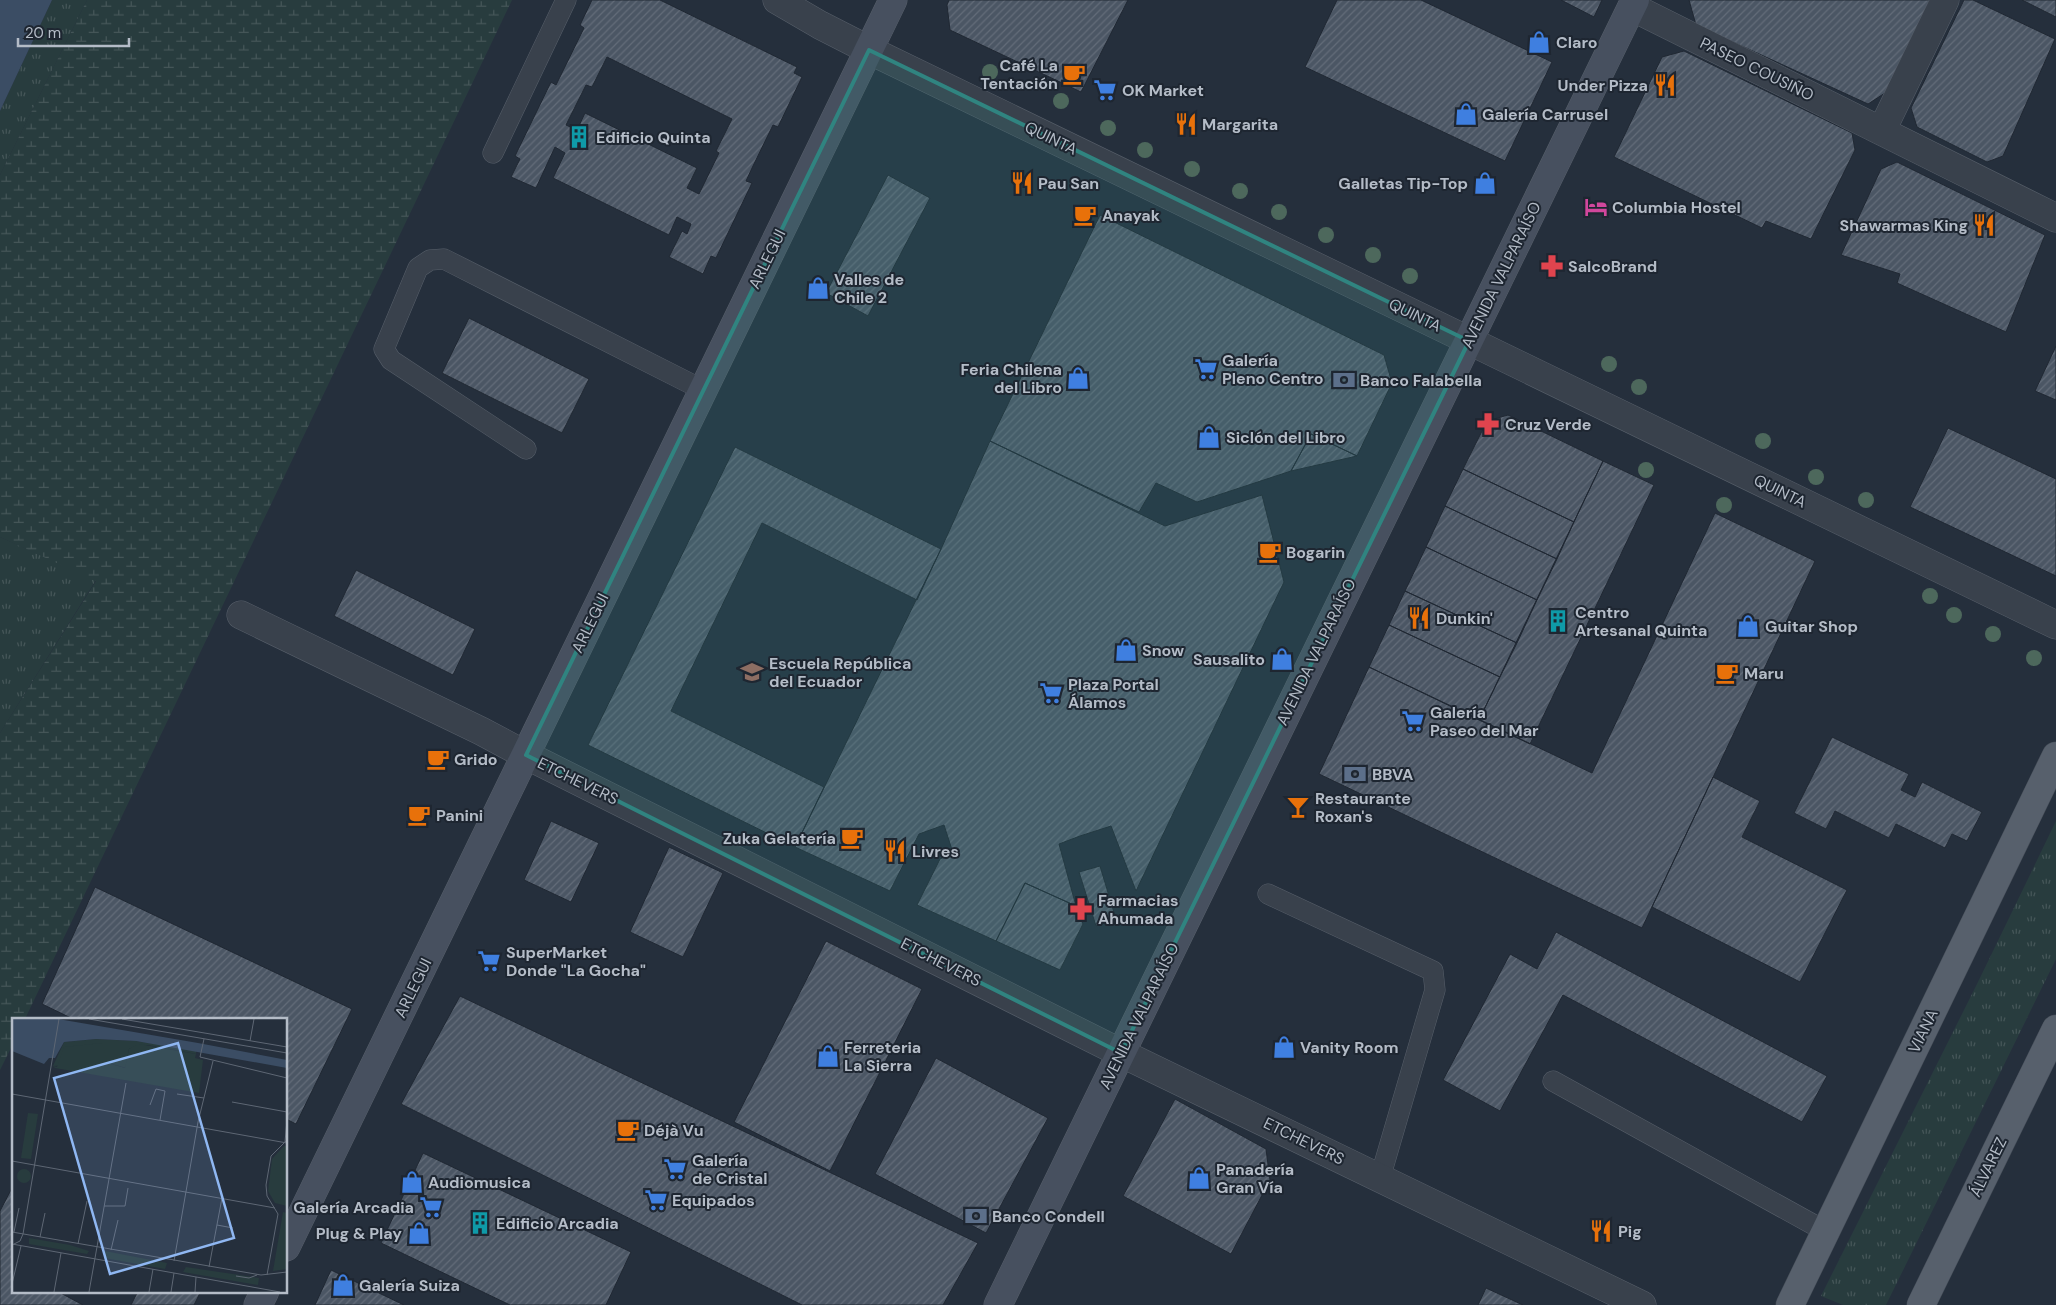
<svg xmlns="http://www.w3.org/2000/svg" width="2056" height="1305" viewBox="0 0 2056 1305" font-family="'DM Sans',sans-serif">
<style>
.grass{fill:url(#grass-tufts)}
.wetland{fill:url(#wetland-marsh)}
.water{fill:#3b4d64}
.building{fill:url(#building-hatch);stroke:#202833;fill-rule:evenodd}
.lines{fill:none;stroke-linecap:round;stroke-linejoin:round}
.lane-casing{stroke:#575f6a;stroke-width:21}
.street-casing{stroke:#575f6a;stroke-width:29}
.secondary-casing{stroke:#575f6a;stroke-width:29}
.primary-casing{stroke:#424a55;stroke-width:29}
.lane{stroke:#39414c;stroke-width:20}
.street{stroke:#39414c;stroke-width:28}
.secondary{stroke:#47505f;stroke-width:28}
.primary{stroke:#57606c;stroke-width:28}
.tree{fill:#4d685c}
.marked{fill:#308480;fill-opacity:0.2;stroke:#308480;stroke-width:4;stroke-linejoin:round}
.labels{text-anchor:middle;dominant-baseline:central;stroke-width:4;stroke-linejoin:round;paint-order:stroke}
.poi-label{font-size:16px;font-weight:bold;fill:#b4bcc7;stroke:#1e2631;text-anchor:start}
.street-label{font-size:16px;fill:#b4bcc7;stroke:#1e2631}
.inset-road{fill:none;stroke:#5e6774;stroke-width:1}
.view{fill:#8fb7f2;fill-opacity:0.15;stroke:#8fb7f2;stroke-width:2.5}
.inset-edge{fill:none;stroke:#b4bcc7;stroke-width:2.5}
</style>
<defs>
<pattern id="grass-tufts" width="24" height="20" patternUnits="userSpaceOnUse" patternTransform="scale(1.25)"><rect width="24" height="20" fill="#283c3e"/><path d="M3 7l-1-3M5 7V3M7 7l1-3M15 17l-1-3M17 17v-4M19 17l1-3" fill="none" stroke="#455658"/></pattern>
<pattern id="wetland-marsh" width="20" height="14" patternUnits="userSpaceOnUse" patternTransform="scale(1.25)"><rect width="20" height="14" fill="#283c3e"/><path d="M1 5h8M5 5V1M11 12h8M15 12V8" fill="none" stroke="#455658"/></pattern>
<pattern id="building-hatch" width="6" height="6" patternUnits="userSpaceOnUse" patternTransform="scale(1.25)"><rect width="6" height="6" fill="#4b5664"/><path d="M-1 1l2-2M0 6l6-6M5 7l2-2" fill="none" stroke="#636c79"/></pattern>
</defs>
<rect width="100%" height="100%" fill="#252f3c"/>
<path class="grass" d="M 52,0 L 87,0 L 0,175 L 0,111 Z
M 0,537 L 96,580 L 0,733 Z
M 2056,821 L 2056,959 L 1886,1305 L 1843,1305 L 1821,1296 L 1978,982 Z"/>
<path class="wetland" d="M 87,0 L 512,0 L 25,1019 L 14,1019 L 14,1042 L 0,1070 L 0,733 L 96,581 L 0,537 L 0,175 Z"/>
<path class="water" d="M 0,0 L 52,0 L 0,111 Z"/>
<path class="building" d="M 592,0 L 660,0 L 797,67 L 794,73 L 802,77 L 778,127 L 773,125 L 753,166 L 746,181 L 752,183 L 716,258 L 711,256 L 703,274 L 669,257 L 682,231 L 687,234 L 691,224 L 677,217 L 669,235 L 553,178 L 565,153 L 555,147 L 536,188 L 511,177 L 520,159 L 515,156 L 551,82 L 556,85 L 584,28 L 580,25 ZM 607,57 L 732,119 L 716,151 L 719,153 L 699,194 L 687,188 L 697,168 L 585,113 L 577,130 L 566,125 L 586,85 L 592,87 Z
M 949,0 L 1128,0 L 1081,92 L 950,30 L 947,5 Z
M 1337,0 L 1421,0 L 1552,62 L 1505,161 L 1305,67 Z
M 1561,0 L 1602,0 L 1594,17 Z
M 1689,0 L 1930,0 L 1885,93 L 1868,104 L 1696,25 Z
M 1964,0 L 1973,0 L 2055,39 L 2003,156 L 1987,162 L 1917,127 L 1911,108 Z
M 2022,0 L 2056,0 L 2056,17 Z
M 1684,51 L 1852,133 L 1855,150 L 1811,239 L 1766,221 L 1762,228 L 1614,157 L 1662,57 Z
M 1897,162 L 2045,235 L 2006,332 L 1897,283 L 1900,274 L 1841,255 L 1881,169 Z
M 888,175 L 930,198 L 868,316 L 826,293 Z
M 1100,215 L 1384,355 L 1392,383 L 1357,456 L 1311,434 L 1291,471 L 1197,502 L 1156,483 L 1139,512 L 990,441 Z
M 469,318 L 589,379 L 562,433 L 442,373 Z
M 2056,346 L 2056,400 L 2035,391 Z
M 1508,415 L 1603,461 L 1574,522 L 1463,469 L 1487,421 Z
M 1948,428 L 2056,479 L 2056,576 L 1910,507 Z
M 1311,434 L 1357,456 L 1291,471 Z
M 990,441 L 1165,526 L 1262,495 L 1284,582 L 1136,891 L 1111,826 L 1080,836 L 1059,844 L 1076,906 L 1025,883 L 996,941 L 917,905 L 940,859 L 953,853 L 944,825 L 919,834 L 890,891 L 795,847 L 941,549 Z
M 735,447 L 941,549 L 917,600 L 762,523 L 671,711 L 824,787 L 795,847 L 588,745 Z
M 1603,461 L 1654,485 L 1530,744 L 1479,720 Z
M 1463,469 L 1574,522 L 1557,559 L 1445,506 Z
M 1445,506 L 1557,559 L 1537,600 L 1426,547 Z
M 1715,513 L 1815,561 L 1642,928 L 1319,774 L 1369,667 L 1592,773 Z
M 1426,547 L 1537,600 L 1517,643 L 1405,591 Z
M 356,570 L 475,629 L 453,675 L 334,616 Z
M 1405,591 L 1517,643 L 1500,677 L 1389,625 Z
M 1389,625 L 1500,677 L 1479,720 L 1369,667 Z
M 1832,737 L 1909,774 L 1901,790 L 1915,797 L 1922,782 L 1982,812 L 1967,841 L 1952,834 L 1945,848 L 1896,824 L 1889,838 L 1835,811 L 1826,829 L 1794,813 Z
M 1713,777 L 1760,801 L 1742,837 L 1847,890 L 1800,982 L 1652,907 Z
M 551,821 L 599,843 L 571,902 L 524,880 Z
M 669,847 L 723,873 L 683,957 L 630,932 Z
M 1100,866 L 1116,919 L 1096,926 L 1079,872 Z
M 1025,883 L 1076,906 L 1083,924 L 1060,970 L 996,941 Z
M 95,887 L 352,1009 L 296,1124 L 286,1119 L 286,1019 L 73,1019 L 42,1004 Z
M 1556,932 L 1827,1076 L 1802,1122 L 1563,995 L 1500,1111 L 1443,1080 L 1510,954 L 1537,969 Z
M 826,941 L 922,989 L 830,1171 L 734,1122 Z
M 460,996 L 978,1243 L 943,1305 L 802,1305 L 401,1104 Z
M 936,1058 L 1048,1118 L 986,1233 L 875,1174 Z
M 1175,1099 L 1266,1149 L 1270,1180 L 1231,1254 L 1123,1196 Z
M 423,1153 L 631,1252 L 606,1305 L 510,1305 L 381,1243 Z
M 14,1184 L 14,1291 L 57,1291 L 83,1305 L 0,1305 L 0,1211 Z
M 331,1270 L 404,1305 L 315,1305 Z
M 1486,1288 L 1523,1305 L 1478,1305 Z
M 138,1291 L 201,1291 L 194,1305 L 131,1305 Z"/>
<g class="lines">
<defs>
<path id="lane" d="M 493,153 L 566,0
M 526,449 L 391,360 L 384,349 L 418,268 L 430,260 L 444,259 L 703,390
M 1268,894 L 1433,971 L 1435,990 L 1380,1178
M 1553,1081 L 1825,1231"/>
<path id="street" d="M 777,0 L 820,25 L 869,50 L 2056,625
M 1632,7 L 2056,218
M 1882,130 L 1945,0
M 241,615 L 481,731 L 526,755 L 1121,1053 L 1642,1305"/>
<path id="secondary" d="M 286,1247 L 893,0
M 258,1305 L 265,1291
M 998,1305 L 1635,0"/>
<path id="primary" d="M 1790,1305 L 2056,756
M 1921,1305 L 2056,1029"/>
</defs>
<use href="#lane" class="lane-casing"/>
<use href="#street" class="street-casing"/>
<use href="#secondary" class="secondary-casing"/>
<use href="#primary" class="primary-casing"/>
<use href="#lane" class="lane"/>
<use href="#street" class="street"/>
<use href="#secondary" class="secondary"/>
<use href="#primary" class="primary"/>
</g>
<g class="tree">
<circle cx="990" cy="72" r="8"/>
<circle cx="1061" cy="101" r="8"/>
<circle cx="1108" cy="128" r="8"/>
<circle cx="1145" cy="150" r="8"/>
<circle cx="1192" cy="169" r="8"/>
<circle cx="1240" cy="191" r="8"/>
<circle cx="1279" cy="212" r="8"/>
<circle cx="1326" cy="235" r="8"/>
<circle cx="1373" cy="255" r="8"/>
<circle cx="1410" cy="276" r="8"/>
<circle cx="1609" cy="364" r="8"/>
<circle cx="1639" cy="387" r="8"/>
<circle cx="1763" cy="441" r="8"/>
<circle cx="1646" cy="470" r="8"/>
<circle cx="1816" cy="477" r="8"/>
<circle cx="1866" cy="500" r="8"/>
<circle cx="1724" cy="505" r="8"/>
<circle cx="1930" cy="596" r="8"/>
<circle cx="1954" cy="615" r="8"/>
<circle cx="1993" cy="634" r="8"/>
<circle cx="2034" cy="658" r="8"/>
</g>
<path class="marked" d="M 869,50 L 1469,341 L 1121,1053 L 526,755 Z"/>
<defs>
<symbol id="shop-bare" viewBox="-9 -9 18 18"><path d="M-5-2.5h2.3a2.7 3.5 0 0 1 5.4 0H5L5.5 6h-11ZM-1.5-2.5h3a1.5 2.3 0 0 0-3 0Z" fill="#3f7fe0" stroke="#1e2631" stroke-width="2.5" paint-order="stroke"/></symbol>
<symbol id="cafe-bare" viewBox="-9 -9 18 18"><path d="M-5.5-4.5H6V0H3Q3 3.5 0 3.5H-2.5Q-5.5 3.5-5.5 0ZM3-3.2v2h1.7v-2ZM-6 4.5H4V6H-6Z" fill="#e8710a" stroke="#1e2631" stroke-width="2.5" paint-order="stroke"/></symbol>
<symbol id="restaurant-bare" viewBox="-9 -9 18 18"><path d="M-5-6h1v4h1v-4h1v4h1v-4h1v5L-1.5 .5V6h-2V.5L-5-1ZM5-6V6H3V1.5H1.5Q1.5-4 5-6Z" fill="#e8710a" stroke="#1e2631" stroke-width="2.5" paint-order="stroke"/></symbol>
<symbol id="supermarket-bare" viewBox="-9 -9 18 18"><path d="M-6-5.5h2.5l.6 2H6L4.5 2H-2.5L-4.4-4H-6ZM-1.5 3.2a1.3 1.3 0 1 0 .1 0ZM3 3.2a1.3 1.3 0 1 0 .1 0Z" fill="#3f7fe0" stroke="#1e2631" stroke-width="2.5" paint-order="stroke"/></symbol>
<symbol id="building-bare" viewBox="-9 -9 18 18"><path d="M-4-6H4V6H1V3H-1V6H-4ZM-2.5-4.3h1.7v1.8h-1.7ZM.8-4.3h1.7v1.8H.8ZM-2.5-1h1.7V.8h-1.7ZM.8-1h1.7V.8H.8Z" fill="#0f9aa8" stroke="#1e2631" stroke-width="2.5" paint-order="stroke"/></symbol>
<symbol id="hotel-bare" viewBox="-9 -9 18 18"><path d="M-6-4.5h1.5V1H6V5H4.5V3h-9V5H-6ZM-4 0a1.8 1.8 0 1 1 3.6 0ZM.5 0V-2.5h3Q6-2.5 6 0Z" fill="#d1479c" stroke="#1e2631" stroke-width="2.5" paint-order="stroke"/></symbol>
<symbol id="pharmacy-bare" viewBox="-9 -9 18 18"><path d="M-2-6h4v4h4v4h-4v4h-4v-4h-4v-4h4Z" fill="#e0444e" stroke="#1e2631" stroke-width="2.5" paint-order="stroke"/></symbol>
<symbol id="bank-bare" viewBox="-9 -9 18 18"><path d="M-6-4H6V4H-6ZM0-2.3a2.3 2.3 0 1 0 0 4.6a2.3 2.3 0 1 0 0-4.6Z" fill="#5c6f8a" stroke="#1e2631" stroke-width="2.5" paint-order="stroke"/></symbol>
<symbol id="school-bare" viewBox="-9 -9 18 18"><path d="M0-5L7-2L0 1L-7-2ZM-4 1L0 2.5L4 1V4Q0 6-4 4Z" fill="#8d6e63" stroke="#1e2631" stroke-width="2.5" paint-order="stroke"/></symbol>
<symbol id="bar-bare" viewBox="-9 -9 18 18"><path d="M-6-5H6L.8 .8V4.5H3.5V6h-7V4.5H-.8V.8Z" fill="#e8710a" stroke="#1e2631" stroke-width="2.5" paint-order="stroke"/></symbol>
</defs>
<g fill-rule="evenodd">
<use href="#shop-bare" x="1523" y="26" width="32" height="32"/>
<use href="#cafe-bare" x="1058" y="58" width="32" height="32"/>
<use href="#restaurant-bare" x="1649" y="69" width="32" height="32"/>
<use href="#supermarket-bare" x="1089" y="74" width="32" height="32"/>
<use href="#shop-bare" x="1450" y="98" width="32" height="32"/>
<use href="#restaurant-bare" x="1170" y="108" width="32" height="32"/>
<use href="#building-bare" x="563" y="121" width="32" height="32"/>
<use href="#restaurant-bare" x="1006" y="167" width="32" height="32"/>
<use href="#shop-bare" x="1469" y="167" width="32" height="32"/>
<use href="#hotel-bare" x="1580" y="191" width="32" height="32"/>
<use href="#cafe-bare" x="1069" y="199" width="32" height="32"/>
<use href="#restaurant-bare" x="1968" y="209" width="32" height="32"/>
<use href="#pharmacy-bare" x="1536" y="250" width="32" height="32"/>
<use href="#shop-bare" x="802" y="272" width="32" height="32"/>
<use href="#supermarket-bare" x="1190" y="353" width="32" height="32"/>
<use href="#shop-bare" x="1062" y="362" width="32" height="32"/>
<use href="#bank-bare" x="1328" y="364" width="32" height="32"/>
<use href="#pharmacy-bare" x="1472" y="408" width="32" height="32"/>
<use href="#shop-bare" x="1193" y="421" width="32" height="32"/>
<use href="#cafe-bare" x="1254" y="536" width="32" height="32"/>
<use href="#restaurant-bare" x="1403" y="602" width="32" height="32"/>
<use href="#building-bare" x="1542" y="605" width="32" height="32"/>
<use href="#shop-bare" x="1732" y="610" width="32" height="32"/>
<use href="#shop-bare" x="1110" y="634" width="32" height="32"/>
<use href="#shop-bare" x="1266" y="643" width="32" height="32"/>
<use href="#school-bare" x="736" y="656" width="32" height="32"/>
<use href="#cafe-bare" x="1711" y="657" width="32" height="32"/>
<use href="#supermarket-bare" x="1035" y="677" width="32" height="32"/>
<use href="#supermarket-bare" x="1397" y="705" width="32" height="32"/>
<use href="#cafe-bare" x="422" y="743" width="32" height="32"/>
<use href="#bank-bare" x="1339" y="758" width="32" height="32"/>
<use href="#bar-bare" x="1282" y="791" width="32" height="32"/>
<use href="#cafe-bare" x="403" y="799" width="32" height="32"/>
<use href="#cafe-bare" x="836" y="822" width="32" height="32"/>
<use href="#restaurant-bare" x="879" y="835" width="32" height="32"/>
<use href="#pharmacy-bare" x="1065" y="893" width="32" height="32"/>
<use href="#supermarket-bare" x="473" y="945" width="32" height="32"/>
<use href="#shop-bare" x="1268" y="1031" width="32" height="32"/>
<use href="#shop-bare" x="812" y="1040" width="32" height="32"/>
<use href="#cafe-bare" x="612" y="1114" width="32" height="32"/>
<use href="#supermarket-bare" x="659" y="1153" width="32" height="32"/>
<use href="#shop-bare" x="1183" y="1162" width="32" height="32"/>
<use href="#shop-bare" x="396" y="1166" width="32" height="32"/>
<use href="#supermarket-bare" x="640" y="1184" width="32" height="32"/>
<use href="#supermarket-bare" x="415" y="1191" width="32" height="32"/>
<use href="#bank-bare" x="960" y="1200" width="32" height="32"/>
<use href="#building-bare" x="464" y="1207" width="32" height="32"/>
<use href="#restaurant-bare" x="1585" y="1215" width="32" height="32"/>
<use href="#shop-bare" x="403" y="1217" width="32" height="32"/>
<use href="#shop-bare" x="327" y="1269" width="32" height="32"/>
</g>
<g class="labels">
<g class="poi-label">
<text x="1556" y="42">Claro</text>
<text x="1058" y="65" text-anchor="end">Café La<tspan x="1058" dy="18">Tentación</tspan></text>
<text x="1648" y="85" text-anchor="end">Under Pizza</text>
<text x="1122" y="90">OK Market</text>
<text x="1482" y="114">Galería Carrusel</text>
<text x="1202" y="124">Margarita</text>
<text x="596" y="137">Edificio Quinta</text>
<text x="1038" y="183">Pau San</text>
<text x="1468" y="183" text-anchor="end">Galletas Tip-Top</text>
<text x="1612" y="207">Columbia Hostel</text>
<text x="1102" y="215">Anayak</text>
<text x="1968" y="225" text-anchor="end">Shawarmas King</text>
<text x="1568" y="266">SalcoBrand</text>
<text x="834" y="279">Valles de<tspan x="834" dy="18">Chile 2</tspan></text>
<text x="1222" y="360">Galería<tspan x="1222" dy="18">Pleno Centro</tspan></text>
<text x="1062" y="369" text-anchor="end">Feria Chilena<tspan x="1062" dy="18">del Libro</tspan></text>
<text x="1360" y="380">Banco Falabella</text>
<text x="1505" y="424">Cruz Verde</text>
<text x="1226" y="437">Siclón del Libro</text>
<text x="1286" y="552">Bogarin</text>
<text x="1575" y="612">Centro<tspan x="1575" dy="18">Artesanal Quinta</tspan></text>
<text x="1436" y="618">Dunkin'</text>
<text x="1765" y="626">Guitar Shop</text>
<text x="1142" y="650">Snow</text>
<text x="1265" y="659" text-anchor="end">Sausalito</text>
<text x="769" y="663">Escuela República<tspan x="769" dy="18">del Ecuador</tspan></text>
<text x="1744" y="673">Maru</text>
<text x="1068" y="684">Plaza Portal<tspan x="1068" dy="18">Álamos</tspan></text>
<text x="1430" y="712">Galería<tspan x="1430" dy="18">Paseo del Mar</tspan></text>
<text x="454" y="759">Grido</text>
<text x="1372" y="774">BBVA</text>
<text x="1315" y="798">Restaurante<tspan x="1315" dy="18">Roxan's</tspan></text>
<text x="436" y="815">Panini</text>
<text x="836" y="838" text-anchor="end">Zuka Gelatería</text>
<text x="912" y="851">Livres</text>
<text x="1098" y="900">Farmacias<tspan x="1098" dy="18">Ahumada</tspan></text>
<text x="506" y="952">SuperMarket<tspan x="506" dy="18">Donde "La Gocha"</tspan></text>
<text x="844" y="1047">Ferreteria<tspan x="844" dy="18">La Sierra</tspan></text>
<text x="1300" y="1047">Vanity Room</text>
<text x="644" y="1130">Déjà Vu</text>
<text x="692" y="1160">Galería<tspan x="692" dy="18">de Cristal</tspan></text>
<text x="1216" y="1169">Panadería<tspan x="1216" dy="18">Gran Vía</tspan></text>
<text x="428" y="1182">Audiomusica</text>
<text x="672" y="1200">Equipados</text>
<text x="414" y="1207" text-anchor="end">Galería Arcadia</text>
<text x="992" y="1216">Banco Condell</text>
<text x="496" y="1223">Edificio Arcadia</text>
<text x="1618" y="1231">Pig</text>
<text x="402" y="1233" text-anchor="end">Plug &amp; Play</text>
<text x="359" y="1285">Galería Suiza</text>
</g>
<g class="street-label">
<text transform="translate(1757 69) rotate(26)">PASEO COUSIÑO</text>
<text transform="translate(1051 138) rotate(26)">QUINTA</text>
<text transform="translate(767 259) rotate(-64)">ARLEGUI</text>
<text transform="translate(1501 275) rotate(-64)">AVENIDA VALPARAÍSO</text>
<text transform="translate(1415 315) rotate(26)">QUINTA</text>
<text transform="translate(1780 491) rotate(26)">QUINTA</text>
<text transform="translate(590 623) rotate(-64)">ARLEGUI</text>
<text transform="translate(1316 652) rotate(-64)">AVENIDA VALPARAÍSO</text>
<text transform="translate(578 781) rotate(26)">ETCHEVERS</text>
<text transform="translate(941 962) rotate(27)">ETCHEVERS</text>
<text transform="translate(413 988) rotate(-64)">ARLEGUI</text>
<text transform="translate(1139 1016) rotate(-64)">AVENIDA VALPARAÍSO</text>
<text transform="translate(1923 1031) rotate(-64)">VIANA</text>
<text transform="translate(1304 1141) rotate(26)">ETCHEVERS</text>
<text transform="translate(1988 1167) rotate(-64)">ÁLVAREZ</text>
</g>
</g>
<g transform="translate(12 1018)">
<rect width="275" height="275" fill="#252f3c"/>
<path d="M 84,21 L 124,23 L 184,32 L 184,36 L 136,27 L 117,31 L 114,50 L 96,45 L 41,48 L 52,24 ZM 16,95 L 26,96 L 19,141 L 9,140 ZM 272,128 L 275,128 L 275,188 L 263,185 L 256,173 L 260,141 ZM5 158a7 7 0 1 1 14 0a7 7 0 1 1-14 0ZM 271,194 L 275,195 L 275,251 L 261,253 ZM 17,220 L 58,227 L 77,233 L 75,236 L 17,226 ZM 93,233 L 155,245 L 153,251 L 92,240 ZM 174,249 L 247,260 L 246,267 L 171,254 Z" fill="#283c3e"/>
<path d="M 90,25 L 96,45 L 113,50 L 117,31 L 127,26 L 184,36 L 183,40 L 191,42 L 187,75 L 43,50 L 41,48 L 45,49 L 52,29 Z" fill="#283c3e"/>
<path d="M 0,1 L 46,1 L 186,25 L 275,42 L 275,50 L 124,23 L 84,21 L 52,24 L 43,40 L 37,40 L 32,46 L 0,33 Z" fill="#3b4d64"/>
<path class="inset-road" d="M 77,1 L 275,35M 110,1 L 275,29M 192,21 L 188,39 L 275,60M 238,23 L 242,1M 0,76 L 275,125M 165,76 L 192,80M 220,84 L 275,94M 138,87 L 144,71 L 153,73 L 148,102M 273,124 L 275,102M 0,143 L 263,190M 92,188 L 113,188 L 116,170M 205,207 L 221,210M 0,214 L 249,257 L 275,254M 2,214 L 7,190M 28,219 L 33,195M 0,226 L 268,274M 2,226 L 8,223 L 11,216 L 47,1M 66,226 L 75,183M 99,232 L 106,202M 162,243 L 186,104 L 201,43M 197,249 L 210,180M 255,257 L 266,196 L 255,178 L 254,167 L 259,138 L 274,123M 224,258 L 237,260 L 245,257M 0,266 L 9,228M 42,274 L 49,235M 77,274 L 114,65M 137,274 L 141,251M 159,274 L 162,255M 183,274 L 184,259"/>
<path class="view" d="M 166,25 L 222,220 L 98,256 L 42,60 Z"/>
<rect width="275" height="275" class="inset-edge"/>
</g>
<path d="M18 38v8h111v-8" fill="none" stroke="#b4bcc7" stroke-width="2.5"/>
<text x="25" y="38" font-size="15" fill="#b4bcc7" stroke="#1e2631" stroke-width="4" paint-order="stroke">20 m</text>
</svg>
